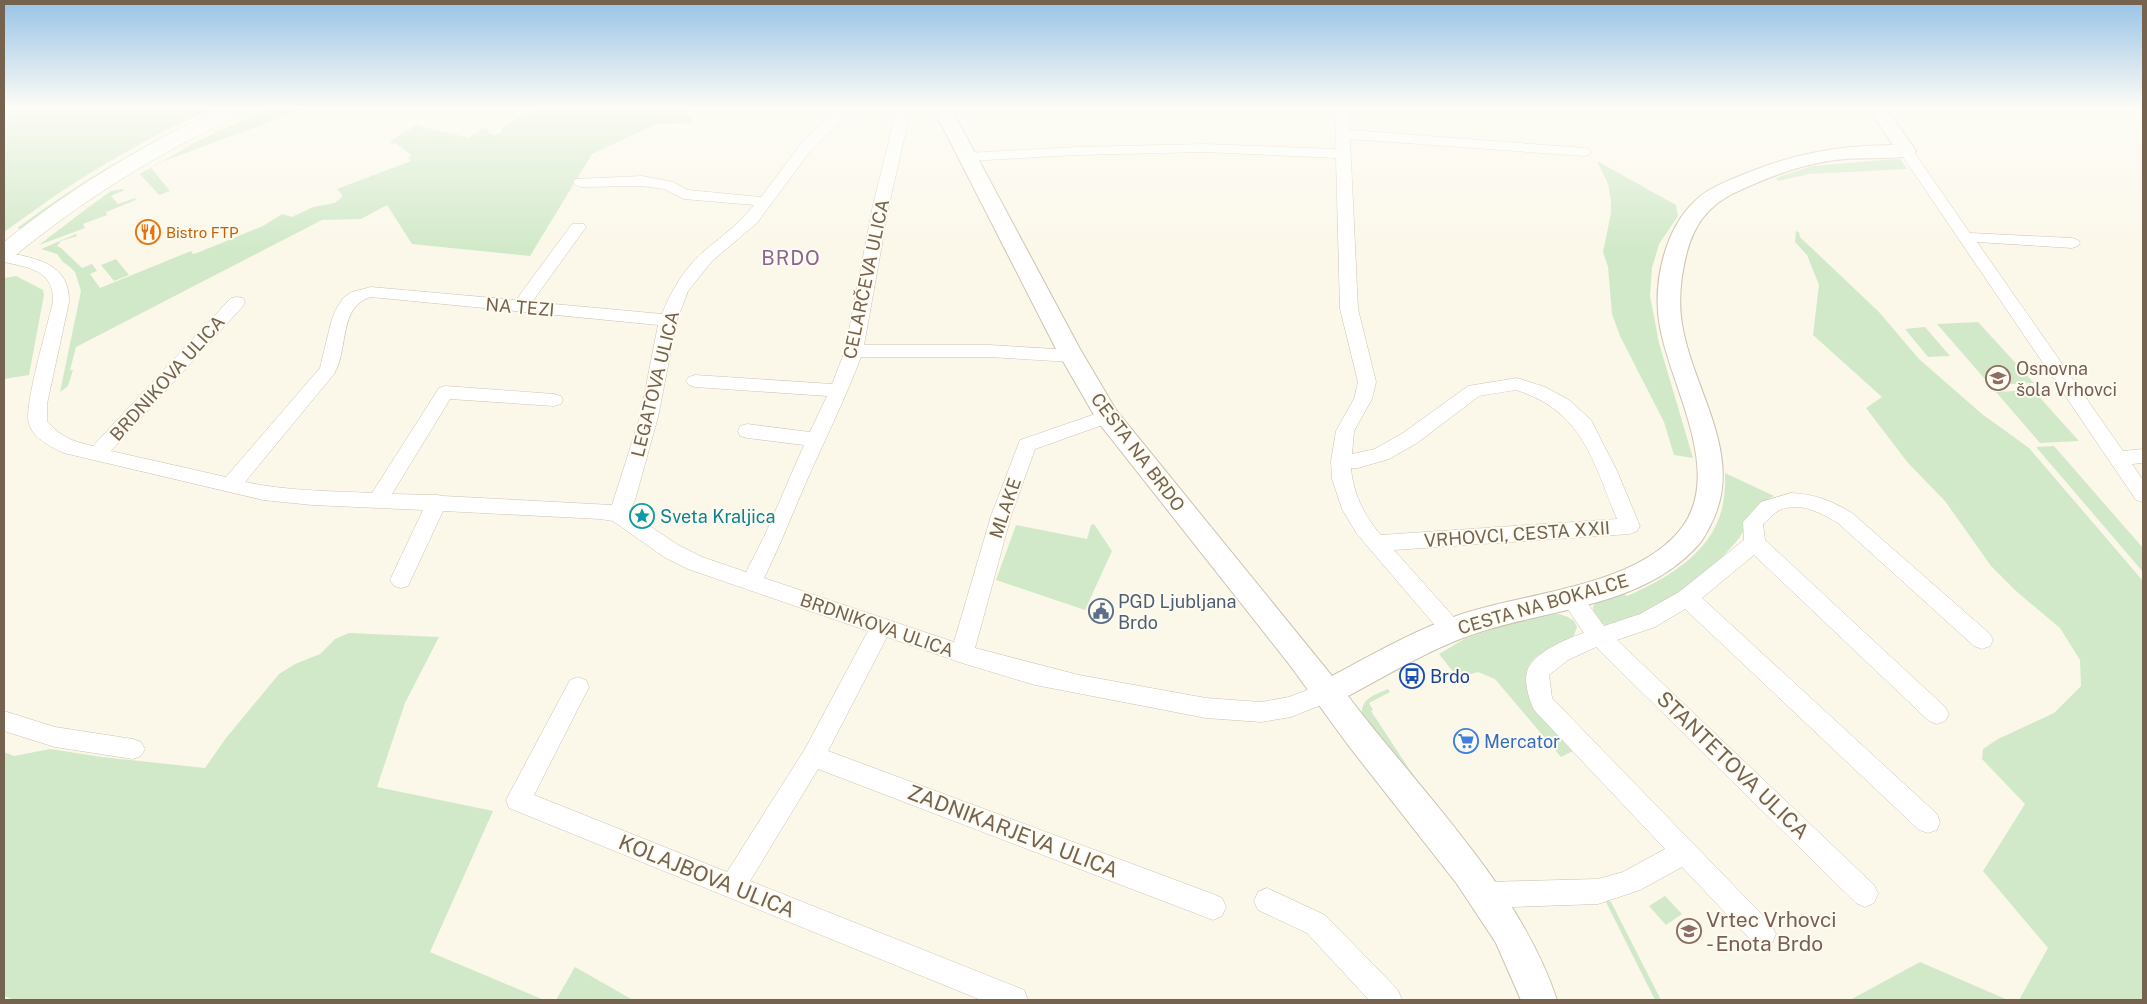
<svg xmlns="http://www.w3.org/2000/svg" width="2147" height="1004" viewBox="0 0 2147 1004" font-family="'Public Sans',sans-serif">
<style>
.green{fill:#d1e9c9}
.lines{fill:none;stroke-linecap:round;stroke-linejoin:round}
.minor-casing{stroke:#cdc2b1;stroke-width:1}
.tertiary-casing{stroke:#cdc2b1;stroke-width:2}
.secondary-casing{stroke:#d0c3ae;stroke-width:1}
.minor{fill:#fff;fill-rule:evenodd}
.tertiary{fill:#fff;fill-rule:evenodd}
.secondary{fill:#fff;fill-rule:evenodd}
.labels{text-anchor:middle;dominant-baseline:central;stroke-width:4;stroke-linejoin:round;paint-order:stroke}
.far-food-label{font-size:15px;fill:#c56008;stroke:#fefbf1;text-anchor:start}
.street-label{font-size:18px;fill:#75634f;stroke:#fefbf1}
.education-label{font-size:18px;fill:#785e54;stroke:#fefbf1;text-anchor:start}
.culture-label{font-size:18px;fill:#0d838f;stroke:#fefbf1;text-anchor:start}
.service-label{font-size:18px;fill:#4e5e75;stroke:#fefbf1;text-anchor:start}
.transit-label{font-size:18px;fill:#164399;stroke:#fefbf1;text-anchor:start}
.shop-label{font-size:18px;fill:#366cbe;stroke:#fefbf1;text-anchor:start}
.quarter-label{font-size:20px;letter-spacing:1px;fill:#8a6690;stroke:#fefbf1}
.near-street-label{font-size:21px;fill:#75634f;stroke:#fefbf1}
.near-education-label{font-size:21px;fill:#785e54;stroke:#fefbf1;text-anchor:start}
</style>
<rect width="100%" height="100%" fill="#fbf8ea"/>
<path class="green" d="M 4,108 L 213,108 C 164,130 118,155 73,184 C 49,199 27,216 4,232 Z
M 222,108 L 22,229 L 17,228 C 81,181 148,141 222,108 Z
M 269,108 L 307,108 L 164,161 L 151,168 L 170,191 L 159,195 L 140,174 L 196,142 Z
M 539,108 L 686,108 L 693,123 L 656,124 L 592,154 L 530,256 L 412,244 L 387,205 L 361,219 L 322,220 L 76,347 L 70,370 L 73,370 L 68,386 L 60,392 L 81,291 L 75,272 L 70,267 L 63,262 L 57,254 L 41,249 L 76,234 L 77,236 L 61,241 L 57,246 L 61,248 L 82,268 L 92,264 L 97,271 L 90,274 L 100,288 L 191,251 L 193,254 L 197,253 L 263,226 L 282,214 L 292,217 L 313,207 L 335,203 L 342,197 L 342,194 L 337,189 L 411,161 L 408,158 L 412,156 L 396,143 L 392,144 L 390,141 L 417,125 C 434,131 450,132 468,138 L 486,127 L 490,134 L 495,135 L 501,133 L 501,128 L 530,111 Z
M 1894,159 L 1900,159 L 1907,169 L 1809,174 L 1778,181 L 1776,178 L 1812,166 Z
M 1597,161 L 1676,205 L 1678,216 L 1659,244 L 1652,268 L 1650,296 L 1659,343 L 1693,458 L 1674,455 L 1664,422 L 1620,336 L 1612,314 L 1608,267 L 1603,252 L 1611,213 L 1611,201 L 1608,184 Z
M 122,189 L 125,190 L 111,196 L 118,204 L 135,198 L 136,200 L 106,212 L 107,215 L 83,224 L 85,228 L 39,245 L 90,206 L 111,191 Z
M 1796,231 L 1799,232 L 1800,237 L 1879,312 L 1919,359 L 1982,414 L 2029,448 L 2143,581 L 2143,1000 L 2019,1000 L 2048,948 L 1983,871 L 2025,804 L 1982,759 L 1983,749 L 1998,739 L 2054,713 L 2081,686 L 2080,660 L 2060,628 L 2017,592 L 1991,566 L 1945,501 L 1908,463 L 1866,408 L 1882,397 L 1813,335 L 1819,285 L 1807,255 L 1795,242 Z
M 116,259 L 129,275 L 114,281 L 101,265 Z
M 16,276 L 43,290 L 44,295 L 29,375 L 4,379 L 4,278 Z
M 1978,322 L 2034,383 L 1990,385 L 1937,324 Z
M 1925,327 L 1950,356 L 1928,357 L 1905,329 Z
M 2033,390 L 2079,441 L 2040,443 L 1996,392 Z
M 2054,446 L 2143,548 L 2143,572 L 2036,447 Z
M 1725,473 L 1774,496 C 1750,508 1751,523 1736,542 C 1728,551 1718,561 1710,570 C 1695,585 1631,629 1610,626 C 1602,626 1597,618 1593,612 L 1593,607 L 1598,598 L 1619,590 L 1627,596 C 1668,578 1714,552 1723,504 C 1725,494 1725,483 1725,473 Z
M 1094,524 L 1112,551 L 1085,610 L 996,580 L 1016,525 L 1087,539 L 1091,525 Z
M 1556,613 L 1568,617 L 1574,621 L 1577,627 L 1573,638 C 1562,643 1549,648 1539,655 C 1501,682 1555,730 1573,751 L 1561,757 L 1495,679 L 1478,672 L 1458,678 L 1439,654 L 1466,638 L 1514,622 Z
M 349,633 L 439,637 L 405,703 L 377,787 L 493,811 L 430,952 L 544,1000 L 14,1000 L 4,996 L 4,752 L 14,756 L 50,749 L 102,757 L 205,768 L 226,738 L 279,674 L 295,664 L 320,654 L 335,639 Z
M 1388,689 L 1390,692 L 1369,703 L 1373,710 L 1371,711 L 1425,793 L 1362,714 C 1361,698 1375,695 1388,689 Z
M 1665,896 L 1682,914 L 1666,925 L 1649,906 Z
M 1604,898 L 1611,902 L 1661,1000 L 1655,1000 Z
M 1920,962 L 2008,1000 L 1850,1000 Z
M 575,967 L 633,1000 L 556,1000 Z"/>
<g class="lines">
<defs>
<path id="minor" d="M 838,108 L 854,108 L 811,150 L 757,223 L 712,261 L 688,291 L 677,320 L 658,417 L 635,500 L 629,512 L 678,545 L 702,557 L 746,572 L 764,537 L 804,445 L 747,438 L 740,436 L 738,431 L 740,426 L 747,424 L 810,432 L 827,396 L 695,387 L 689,385 L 686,381 L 689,377 L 695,375 L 832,384 L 845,351 L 873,205 L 897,108 L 911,108 L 889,205 L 864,345 L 989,345 L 1072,350 L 1078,352 L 1081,356 L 1078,360 L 1072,362 L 989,357 L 861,357 C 844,402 823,443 804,487 C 791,517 779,548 764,578 L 954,642 L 991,516 L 1020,440 L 1107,410 L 1114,411 L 1116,416 L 1114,421 L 1035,449 L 1011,516 L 975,648 L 1079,675 L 1206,698 L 1261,702 L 1289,697 L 1328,682 L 1336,685 L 1339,692 L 1336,699 L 1291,717 L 1261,722 L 1206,718 L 1035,685 L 962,663 L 887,637 L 828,751 L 1213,894 L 1222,898 L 1226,907 L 1222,916 L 1213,920 L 818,769 L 750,881 L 1024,990 L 1028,1000 L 981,1000 L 509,808 L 506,800 L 570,680 L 578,677 L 586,680 L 589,687 L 534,795 L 727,872 L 805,749 L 868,631 L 688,569 L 664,557 L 613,521 L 600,519 L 443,511 L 408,586 L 401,588 L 394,586 L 390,580 L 423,510 L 312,505 L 263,500 L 64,453 C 51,447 34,439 29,424 C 23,408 48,324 53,302 C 54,270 30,268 4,262 L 4,252 C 35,258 70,263 69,302 L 47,404 L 47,421 C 62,438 72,441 93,446 L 231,298 L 237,297 L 243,298 L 245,302 L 243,306 L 111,451 L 226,477 L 320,368 L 331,322 L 335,311 L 343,298 L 352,292 L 371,287 L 516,300 L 572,224 L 584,224 L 586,227 L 532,302 L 662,314 C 671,291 684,269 702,253 C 720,237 740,224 754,205 L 684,199 L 664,189 L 642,186 L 581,187 L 576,185 L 573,182 L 576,179 L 642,176 L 673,182 L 688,190 L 761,197 L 801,144 ZM 371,297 L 658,325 L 640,417 L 612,505 L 443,496 L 437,495 L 392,494 L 450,399 L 554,406 L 561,404 L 563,400 L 561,396 L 554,394 L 445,386 L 439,388 L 372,493 C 330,491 287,491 245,482 L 334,374 C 349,350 338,306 371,297 Z
M 1335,108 L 1349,108 L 1350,130 L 1584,148 L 1589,149 L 1591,152 L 1589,155 L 1584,156 L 1350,139 L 1358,309 L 1376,382 L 1372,399 L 1354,431 L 1352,454 L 1375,449 L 1403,433 L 1468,386 L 1517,378 L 1545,387 L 1569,400 L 1591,420 L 1617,471 L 1640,526 L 1637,531 L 1630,534 L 1394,550 L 1460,624 L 1463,630 L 1460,636 L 1452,639 L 1444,636 L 1357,534 L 1342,509 L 1332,479 L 1331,461 L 1336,431 L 1354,399 L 1358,382 L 1340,309 L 1336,158 L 1205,152 L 1077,155 L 967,161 L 962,160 L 960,157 L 962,154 L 967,153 L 1077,147 L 1205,144 L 1336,149 ZM 1516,390 C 1583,411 1593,461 1617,519 L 1381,535 C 1364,516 1353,493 1351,468 L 1358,468 L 1389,459 L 1417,443 L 1479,396 Z
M 1906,147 L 1911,148 L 1970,233 L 2072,238 L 2078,240 L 2080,243 L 2078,246 L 2072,248 L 1977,242 L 2123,451 L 2143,449 L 2143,463 L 2132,464 L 2143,480 L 2143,502 L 2136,500 L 1899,151 L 1901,148 Z
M 1791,493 C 1815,494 1832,501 1852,513 L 1990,634 L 1993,640 L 1990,646 L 1982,649 L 1974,646 L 1838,523 C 1820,512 1795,499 1775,513 C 1771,516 1767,521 1763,524 L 1765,540 L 1945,707 L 1949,714 L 1945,721 L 1937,724 L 1929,721 L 1754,555 L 1702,598 L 1937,814 L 1940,822 L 1937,830 L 1928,833 L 1919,830 L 1685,609 L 1655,627 L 1617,640 L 1874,885 L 1878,894 L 1874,903 L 1865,907 L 1856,903 L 1596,647 L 1568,660 L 1549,675 L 1552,698 L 1772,925 L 1776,934 L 1772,943 L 1763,947 L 1754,943 L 1682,867 L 1640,890 L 1598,904 L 1485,908 L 1476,904 L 1472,895 L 1476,886 L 1485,882 L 1598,879 L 1623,872 L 1665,849 L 1534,710 C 1529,699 1524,683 1527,672 C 1532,653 1568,638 1584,633 L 1559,596 L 1562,590 L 1570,587 L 1578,590 L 1604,626 L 1640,614 L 1679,592 L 1744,540 L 1743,522 L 1761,502 Z
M 4,711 L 55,727 L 133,739 L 141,742 L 145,749 L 141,756 L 133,759 L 55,747 L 4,731 Z
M 1267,888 L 1325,915 L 1398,990 L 1402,1000 L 1369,1000 L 1307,933 L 1258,910 L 1254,901 L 1258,892 Z"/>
<path id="tertiary" d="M 933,108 L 951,108 L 1080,349 L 1116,410 L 1332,676 C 1373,654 1415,630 1459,615 C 1526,592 1639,587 1683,526 C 1723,470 1670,385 1660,327 C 1652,285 1664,229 1696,200 C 1707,189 1723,183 1737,177 C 1792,154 1833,146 1893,145 L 1868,108 L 1886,108 L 1916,151 L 1913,155 C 1892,160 1868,157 1846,159 C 1806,162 1768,177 1732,194 C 1707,207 1694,226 1687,252 C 1681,275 1678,300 1682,324 C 1693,392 1747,457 1710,526 C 1707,532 1704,538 1700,543 C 1645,607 1551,608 1477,633 C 1431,648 1390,674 1348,696 C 1420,791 1519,886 1557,1000 L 1521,1000 L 1496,943 L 1457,884 L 1348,745 L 1289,664 L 1098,422 L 1056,349 Z"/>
<path id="secondary" d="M 222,108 L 248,108 L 246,112 C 161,151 84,199 12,258 L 4,260 L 4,242 C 71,188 144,144 222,108 Z"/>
</defs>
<use href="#minor" class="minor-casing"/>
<use href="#tertiary" class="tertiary-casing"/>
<use href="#secondary" class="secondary-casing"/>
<use href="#minor" class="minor"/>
<use href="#tertiary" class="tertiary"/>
<use href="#secondary" class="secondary"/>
</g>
<linearGradient id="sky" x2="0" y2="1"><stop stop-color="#98c3e6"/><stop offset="0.43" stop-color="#fdfcf6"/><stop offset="1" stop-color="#fdfcf6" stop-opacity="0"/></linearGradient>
<rect width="2147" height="249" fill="url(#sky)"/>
<defs>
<symbol id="restaurant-ring" viewBox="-11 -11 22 22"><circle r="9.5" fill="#fefbf1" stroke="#e8710a" stroke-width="1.5"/><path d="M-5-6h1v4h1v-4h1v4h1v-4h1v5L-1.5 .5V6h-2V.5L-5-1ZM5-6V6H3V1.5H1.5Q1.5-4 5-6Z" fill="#e8710a"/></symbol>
<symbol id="school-ring" viewBox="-11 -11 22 22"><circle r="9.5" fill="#fefbf1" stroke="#8d6e63" stroke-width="1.5"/><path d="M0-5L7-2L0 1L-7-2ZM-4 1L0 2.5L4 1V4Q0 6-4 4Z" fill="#8d6e63"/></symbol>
<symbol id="sight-ring" viewBox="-11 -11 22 22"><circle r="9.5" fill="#fefbf1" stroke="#0f9aa8" stroke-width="1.5"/><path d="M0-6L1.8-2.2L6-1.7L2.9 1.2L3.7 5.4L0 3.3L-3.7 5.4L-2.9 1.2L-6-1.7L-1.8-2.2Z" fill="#0f9aa8"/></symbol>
<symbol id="civic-ring" viewBox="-11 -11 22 22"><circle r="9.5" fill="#fefbf1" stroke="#5c6f8a" stroke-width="1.5"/><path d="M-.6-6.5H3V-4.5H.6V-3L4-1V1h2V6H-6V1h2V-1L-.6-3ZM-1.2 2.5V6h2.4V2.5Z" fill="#5c6f8a"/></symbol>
<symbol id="bus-ring" viewBox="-11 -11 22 22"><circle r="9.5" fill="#fefbf1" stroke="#1a4fb4" stroke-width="1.5"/><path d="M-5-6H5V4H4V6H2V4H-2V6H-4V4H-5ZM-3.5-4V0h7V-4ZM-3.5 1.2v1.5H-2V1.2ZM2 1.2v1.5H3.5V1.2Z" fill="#1a4fb4"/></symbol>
<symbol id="supermarket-ring" viewBox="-11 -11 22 22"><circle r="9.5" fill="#fefbf1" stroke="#3f7fe0" stroke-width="1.5"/><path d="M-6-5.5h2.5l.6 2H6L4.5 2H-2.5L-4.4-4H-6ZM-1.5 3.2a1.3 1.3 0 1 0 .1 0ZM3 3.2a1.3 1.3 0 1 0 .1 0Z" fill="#3f7fe0"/></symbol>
</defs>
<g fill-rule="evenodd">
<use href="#restaurant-ring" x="134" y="218" width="28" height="28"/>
<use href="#school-ring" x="1984" y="364" width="28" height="28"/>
<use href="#sight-ring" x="628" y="502" width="28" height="28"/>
<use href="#civic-ring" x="1087" y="597" width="28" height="28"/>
<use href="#bus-ring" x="1398" y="662" width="28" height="28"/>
<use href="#supermarket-ring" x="1452" y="727" width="28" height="28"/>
<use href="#school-ring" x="1675" y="917" width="28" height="28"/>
</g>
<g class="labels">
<g class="far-food-label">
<text x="166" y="232">Bistro FTP</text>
</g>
<g class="street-label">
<text transform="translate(866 279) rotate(-78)">CELARČEVA ULICA</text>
<text transform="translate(520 307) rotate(5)">NA TEZI</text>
<text transform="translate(167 378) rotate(-48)">BRDNIKOVA ULICA</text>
<text transform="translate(655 384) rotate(-76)">LEGATOVA ULICA</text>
<text transform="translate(1138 452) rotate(53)">CESTA NA BRDO</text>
<text transform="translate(1005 508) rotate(-71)">MLAKE</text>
<text transform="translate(1517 534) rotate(-4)">VRHOVCI, CESTA XXII</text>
<text transform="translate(1543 604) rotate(-16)">CESTA NA BOKALCE</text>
<text transform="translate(877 625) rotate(19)">BRDNIKOVA ULICA</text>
</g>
<g class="education-label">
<text x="2016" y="368">Osnovna<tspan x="2016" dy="21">šola Vrhovci</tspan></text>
</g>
<g class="culture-label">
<text x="660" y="516">Sveta Kraljica</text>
</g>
<g class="service-label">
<text x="1118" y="601">PGD Ljubljana<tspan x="1118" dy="21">Brdo</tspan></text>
</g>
<g class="transit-label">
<text x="1430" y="676">Brdo</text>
</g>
<g class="shop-label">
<text x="1484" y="741">Mercator</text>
</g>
<g class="quarter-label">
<text x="791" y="258">BRDO</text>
</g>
<g class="near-street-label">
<text transform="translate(1733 765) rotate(44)">STANTETOVA ULICA</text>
<text transform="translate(1013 831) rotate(21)">ZADNIKARJEVA ULICA</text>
<text transform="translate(707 876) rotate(22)">KOLAJBOVA ULICA</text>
</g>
<g class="near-education-label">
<text x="1706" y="919">Vrtec Vrhovci<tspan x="1706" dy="24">- Enota Brdo</tspan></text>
</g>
</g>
<rect width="2147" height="1004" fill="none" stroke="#75634f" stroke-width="10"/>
</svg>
